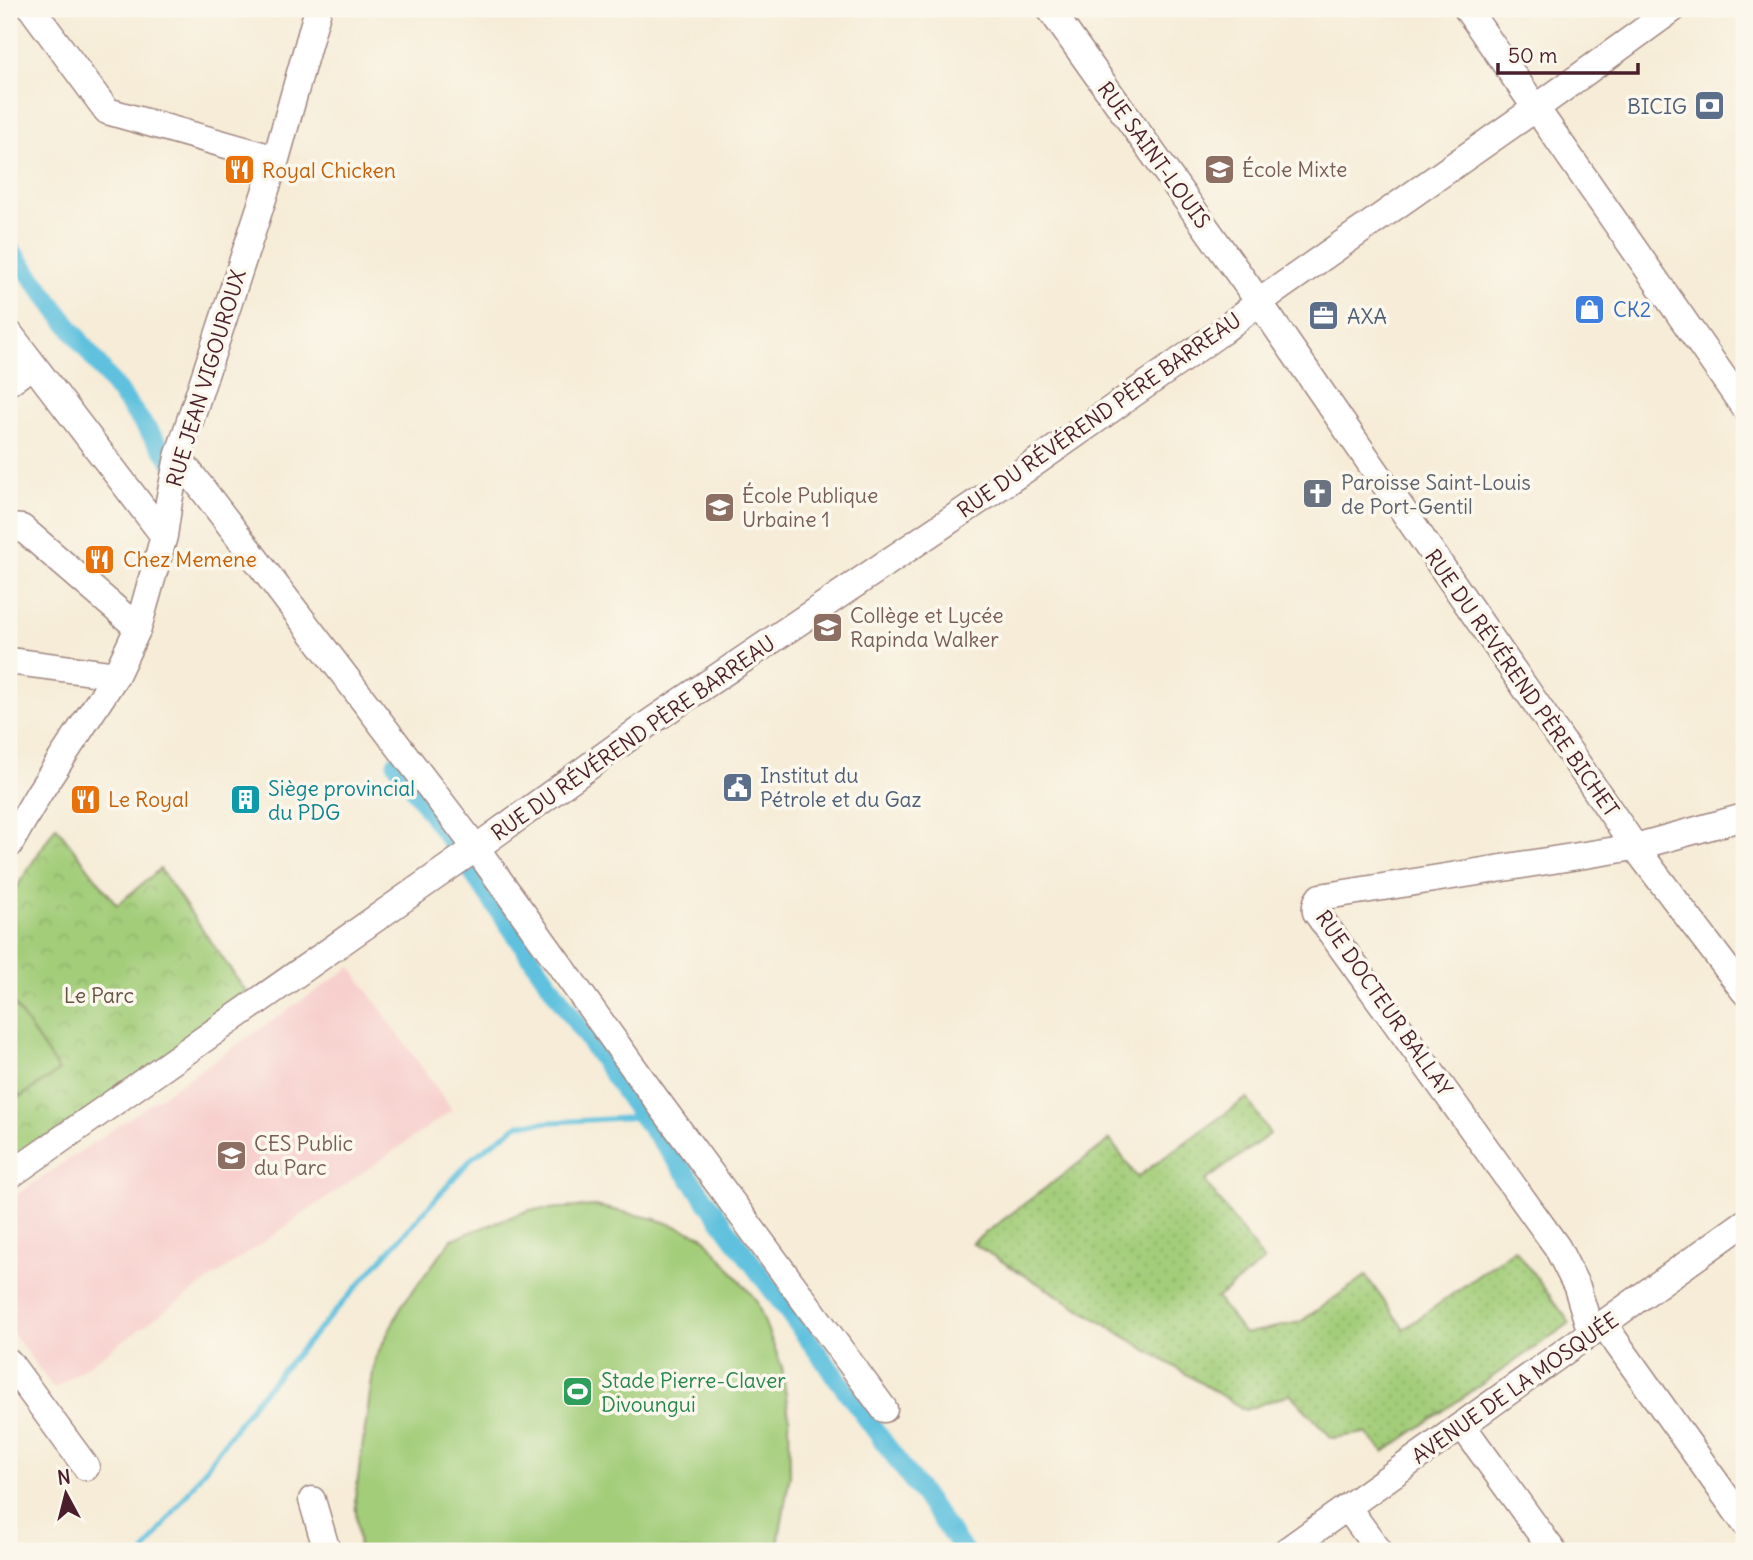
<svg xmlns="http://www.w3.org/2000/svg" width="1753" height="1560" viewBox="0 0 1753 1560" font-family="Delius,sans-serif">
<style>
.built{fill:#f7d0ce}
.grass{fill:url(#grass-dots);stroke:#767652;stroke-width:2}
.park{fill:url(#park-crowns);stroke:#767652;stroke-width:2}
.garden{fill:#a3cd79;stroke:#767652;stroke-width:2}
.lines{fill:none;stroke-linecap:round;stroke-linejoin:round}
.stream{stroke:#5fc1de;stroke-width:5}
.canal{stroke:#5fc1de;stroke-width:19}
.minor-casing{stroke:#a08681;stroke-width:29}
.minor{stroke:#fff;stroke-width:26}
.labels{text-anchor:middle;dominant-baseline:central;stroke-width:7;stroke-linejoin:round;paint-order:stroke}
.service-label{font-size:21px;fill:#4e5e75;stroke:#fbf7ec;text-anchor:start}
.street-label{font-size:21px;fill:#4a1f2b;stroke:#fbf7ec}
.education-label{font-size:21px;fill:#785e54;stroke:#fbf7ec;text-anchor:start}
.food-label{font-size:21px;fill:#c56008;stroke:#fbf7ec;text-anchor:start}
.shop-label{font-size:21px;fill:#366cbe;stroke:#fbf7ec;text-anchor:start}
.worship-label{font-size:21px;fill:#5b616d;stroke:#fbf7ec;text-anchor:start}
.culture-label{font-size:21px;fill:#0d838f;stroke:#fbf7ec;text-anchor:start}
.park-label{font-size:21px;fill:#655342;stroke:#fbf7ec}
.leisure-label{font-size:21px;fill:#27864d;stroke:#fbf7ec;text-anchor:start}
</style>
<defs>
<pattern id="grass-dots" width="8" height="8" patternUnits="userSpaceOnUse" patternTransform="scale(1.75)"><rect width="8" height="8" fill="#a3cd79"/><path d="M2 2h.1M6 6h.1" fill="none" stroke="#8eb069" stroke-width="1.8" stroke-linecap="round"/></pattern>
<pattern id="park-crowns" width="20" height="18" patternUnits="userSpaceOnUse" patternTransform="scale(1.75)"><rect width="20" height="18" fill="#a3cd79"/><path d="M2 6a3 3 0 1 1 6 0M12 15a3 3 0 1 1 6 0" fill="none" stroke="#8eb069"/></pattern>
</defs>
<rect width="100%" height="100%" fill="#fbf7ec"/>
<filter id="ink" filterUnits="userSpaceOnUse"><feTurbulence type="fractalNoise" baseFrequency=".0143" numOctaves="2"/><feDisplacementMap in="SourceGraphic" scale="14" xChannelSelector="R" yChannelSelector="G"/><feConvolveMatrix kernelMatrix="1 2 1 2 8 2 1 2 1" color-interpolation-filters="sRGB"/></filter>
<filter id="wash" filterUnits="userSpaceOnUse"><feTurbulence type="fractalNoise" baseFrequency=".00686" numOctaves="4" result="noise"/><feDisplacementMap in="SourceGraphic" scale="28" xChannelSelector="R" yChannelSelector="G"/><feGaussianBlur stdDeviation="1.57" result="paint"/><feColorMatrix in="noise" values="0 0 0 0 0 0 0 0 0 0 0 0 0 0 0 0 0 1.4 0 .05"/><feComposite in="paint" operator="in"/></filter>
<g filter="url(#wash)">
<rect width="100%" height="100%" fill="#f6ecd7"/>
<path class="built" d="M 351,967 L 452,1110 L 54,1389 L 9,1328 L 9,1200 Z"/>
<path class="grass" d="M 1247,1098 L 1270,1134 L 1205,1181 L 1264,1261 L 1217,1298 L 1244,1334 L 1300,1322 L 1366,1276 L 1404,1329 L 1515,1249 L 1570,1323 L 1384,1452 L 1366,1433 L 1332,1438 L 1290,1394 L 1245,1410 L 972,1243 L 1110,1140 L 1137,1177 Z"/>
<path class="park" d="M 56,826 L 117,905 L 160,869 L 254,1003 L 9,1162 L 9,899 Z"/>
<path class="garden" d="M 12,1001 L 59,1071 L 20,1097 L 9,1080 L 9,1004 Z
M 595,1206 L 656,1219 L 703,1236 L 756,1300 L 782,1367 L 789,1417 L 790,1474 L 777,1551 L 359,1551 L 355,1498 L 375,1359 L 402,1305 L 452,1239 L 529,1210 Z"/>
<g class="lines">
<path class="stream" d="M 145,1551 L 254,1402 L 472,1158 L 519,1124 L 642,1117"/>
<path class="canal" d="M 9,247 L 182,475
M 396,763 L 642,1117 L 685,1172 L 964,1551"/>
</g>
</g>
<g filter="url(#ink)">
<g class="lines">
<defs>
<path id="minor" d="M 32,9 L 107,111 L 276,159
M 1050,9 L 1259,302 L 1635,847 L 1744,991
M 1467,9 L 1744,407
M 9,333 L 164,536
M 9,382 L 33,365
M 178,457 L 476,848 L 656,1099 L 884,1409
M 9,527 L 22,528 L 138,628
M 9,661 L 116,675
M 9,845 L 39,793 L 116,675 L 138,628 L 164,536 L 169,501 L 178,457 L 276,159 L 318,9
M 9,1176 L 476,848 L 652,721 L 1029,467 L 1221,332 L 1259,302 L 1536,108 L 1673,9
M 1604,1325 L 1744,1522
M 1591,1333 L 1577,1287 L 1557,1247 L 1316,912 C 1315,906 1316,902 1320,897 L 1635,847 L 1744,817
M 9,1362 L 86,1467
M 1462,1425 L 1553,1551
M 312,1500 L 327,1551
M 1347,1507 L 1379,1551
M 1286,1551 L 1744,1223"/>
</defs>
<use href="#minor" class="minor-casing"/>
<use href="#minor" class="minor"/>
</g>
</g>
<defs>
<symbol id="bank-square" viewBox="-11 -11 22 22"><rect x="-9" y="-9" width="18" height="18" rx="4" fill="#5c6f8a" stroke="#fbf7ec"/><path d="M-6-4H6V4H-6ZM0-2.3a2.3 2.3 0 1 0 0 4.6a2.3 2.3 0 1 0 0-4.6Z" fill="#fff"/></symbol>
<symbol id="school-square" viewBox="-11 -11 22 22"><rect x="-9" y="-9" width="18" height="18" rx="4" fill="#8d6e63" stroke="#fbf7ec"/><path d="M0-5L7-2L0 1L-7-2ZM-4 1L0 2.5L4 1V4Q0 6-4 4Z" fill="#fff"/></symbol>
<symbol id="restaurant-square" viewBox="-11 -11 22 22"><rect x="-9" y="-9" width="18" height="18" rx="4" fill="#e8710a" stroke="#fbf7ec"/><path d="M-5-6h1v4h1v-4h1v4h1v-4h1v5L-1.5 .5V6h-2V.5L-5-1ZM5-6V6H3V1.5H1.5Q1.5-4 5-6Z" fill="#fff"/></symbol>
<symbol id="shop-square" viewBox="-11 -11 22 22"><rect x="-9" y="-9" width="18" height="18" rx="4" fill="#3f7fe0" stroke="#fbf7ec"/><path d="M-5-2.5h2.3a2.7 3.5 0 0 1 5.4 0H5L5.5 6h-11ZM-1.5-2.5h3a1.5 2.3 0 0 0-3 0Z" fill="#fff"/></symbol>
<symbol id="office-square" viewBox="-11 -11 22 22"><rect x="-9" y="-9" width="18" height="18" rx="4" fill="#5c6f8a" stroke="#fbf7ec"/><path d="M-6-3h4V-5.5h4V-3h4V5H-6ZM-1-4.5V-3h2v-1.5ZM-6 0V1H6V0Z" fill="#fff"/></symbol>
<symbol id="church-square" viewBox="-11 -11 22 22"><rect x="-9" y="-9" width="18" height="18" rx="4" fill="#6b7280" stroke="#fbf7ec"/><path d="M-1.2-6h2.4v3.5h3.3v2.4h-3.3V6h-2.4V-.1h-3.3v-2.4h3.3Z" fill="#fff"/></symbol>
<symbol id="civic-square" viewBox="-11 -11 22 22"><rect x="-9" y="-9" width="18" height="18" rx="4" fill="#5c6f8a" stroke="#fbf7ec"/><path d="M-.6-6.5H3V-4.5H.6V-3L4-1V1h2V6H-6V1h2V-1L-.6-3ZM-1.2 2.5V6h2.4V2.5Z" fill="#fff"/></symbol>
<symbol id="building-square" viewBox="-11 -11 22 22"><rect x="-9" y="-9" width="18" height="18" rx="4" fill="#0f9aa8" stroke="#fbf7ec"/><path d="M-4-6H4V6H1V3H-1V6H-4ZM-2.5-4.3h1.7v1.8h-1.7ZM.8-4.3h1.7v1.8H.8ZM-2.5-1h1.7V.8h-1.7ZM.8-1h1.7V.8H.8Z" fill="#fff"/></symbol>
<symbol id="stadium-square" viewBox="-11 -11 22 22"><rect x="-9" y="-9" width="18" height="18" rx="4" fill="#2e9e5b" stroke="#fbf7ec"/><path d="M0-5a6.5 5 0 1 0 0 10a6.5 5 0 1 0 0-10ZM-3.5-1.8h7v3.6h-7Z" fill="#fff"/></symbol>
</defs>
<g fill-rule="evenodd">
<use href="#bank-square" x="1692" y="88" width="35" height="35"/>
<use href="#school-square" x="1202" y="152" width="35" height="35"/>
<use href="#restaurant-square" x="222" y="152" width="35" height="35"/>
<use href="#shop-square" x="1572" y="292" width="35" height="35"/>
<use href="#office-square" x="1306" y="298" width="35" height="35"/>
<use href="#church-square" x="1300" y="476" width="35" height="35"/>
<use href="#school-square" x="702" y="490" width="35" height="35"/>
<use href="#restaurant-square" x="82" y="542" width="35" height="35"/>
<use href="#school-square" x="810" y="610" width="35" height="35"/>
<use href="#civic-square" x="720" y="770" width="35" height="35"/>
<use href="#restaurant-square" x="68" y="782" width="35" height="35"/>
<use href="#building-square" x="228" y="782" width="35" height="35"/>
<use href="#school-square" x="214" y="1138" width="35" height="35"/>
<use href="#stadium-square" x="560" y="1374" width="35" height="35"/>
</g>
<g class="labels">
<g class="service-label">
<text x="1687" y="106" text-anchor="end">BICIG</text>
<text x="1347" y="316">AXA</text>
<text x="760" y="775">Institut du<tspan x="760" dy="24">Pétrole et du Gaz</tspan></text>
</g>
<g class="street-label">
<text transform="translate(1154 155) rotate(54)">RUE SAINT-LOUIS</text>
<text transform="translate(206 378) rotate(-73)">RUE JEAN VIGOUROUX</text>
<text transform="translate(1099 415) rotate(-35)">RUE DU RÉVÉREND PÈRE BARREAU</text>
<text transform="translate(1522 683) rotate(55)">RUE DU RÉVÉREND PÈRE BICHET</text>
<text transform="translate(633 738) rotate(-35)">RUE DU RÉVÉREND PÈRE BARREAU</text>
<text transform="translate(1384 1003) rotate(55)">RUE DOCTEUR BALLAY</text>
<text transform="translate(1515 1388) rotate(-35)">AVENUE DE LA MOSQUÉE</text>
</g>
<g class="education-label">
<text x="1242" y="169">École Mixte</text>
<text x="742" y="495">École Publique<tspan x="742" dy="24">Urbaine 1</tspan></text>
<text x="850" y="615">Collège et Lycée<tspan x="850" dy="24">Rapinda Walker</tspan></text>
<text x="254" y="1143">CES Public<tspan x="254" dy="24">du Parc</tspan></text>
</g>
<g class="food-label">
<text x="262" y="170">Royal Chicken</text>
<text x="123" y="559">Chez Memene</text>
<text x="108" y="799">Le Royal</text>
</g>
<g class="shop-label">
<text x="1613" y="309">CK2</text>
</g>
<g class="worship-label">
<text x="1341" y="482">Paroisse Saint-Louis<tspan x="1341" dy="24">de Port-Gentil</tspan></text>
</g>
<g class="culture-label">
<text x="268" y="788">Siège provincial<tspan x="268" dy="24">du PDG</tspan></text>
</g>
<g class="park-label">
<text x="99" y="995">Le Parc</text>
</g>
<g class="leisure-label">
<text x="601" y="1380">Stade Pierre-Claver<tspan x="601" dy="24">Divoungui</tspan></text>
</g>
</g>
<rect width="1753" height="1560" fill="none" stroke="#fbf7ec" stroke-width="35"/>
<g transform="translate(66 1494) rotate(353)" stroke="#fbf7ec" stroke-width="5" paint-order="stroke">
<path d="M0-5L12 26L0 18L-12 26Z" fill="#4a1f2b"/>
<text y="-10" font-size="19" font-weight="bold" text-anchor="middle" fill="#4a1f2b">N</text>
</g>
<path d="M1498 63v10h140v-10" fill="none" stroke="#4a1f2b" stroke-width="3.5"/>
<text x="1508" y="63" font-size="21" fill="#4a1f2b" stroke="#fbf7ec" stroke-width="5" paint-order="stroke">50 m</text>
</svg>
